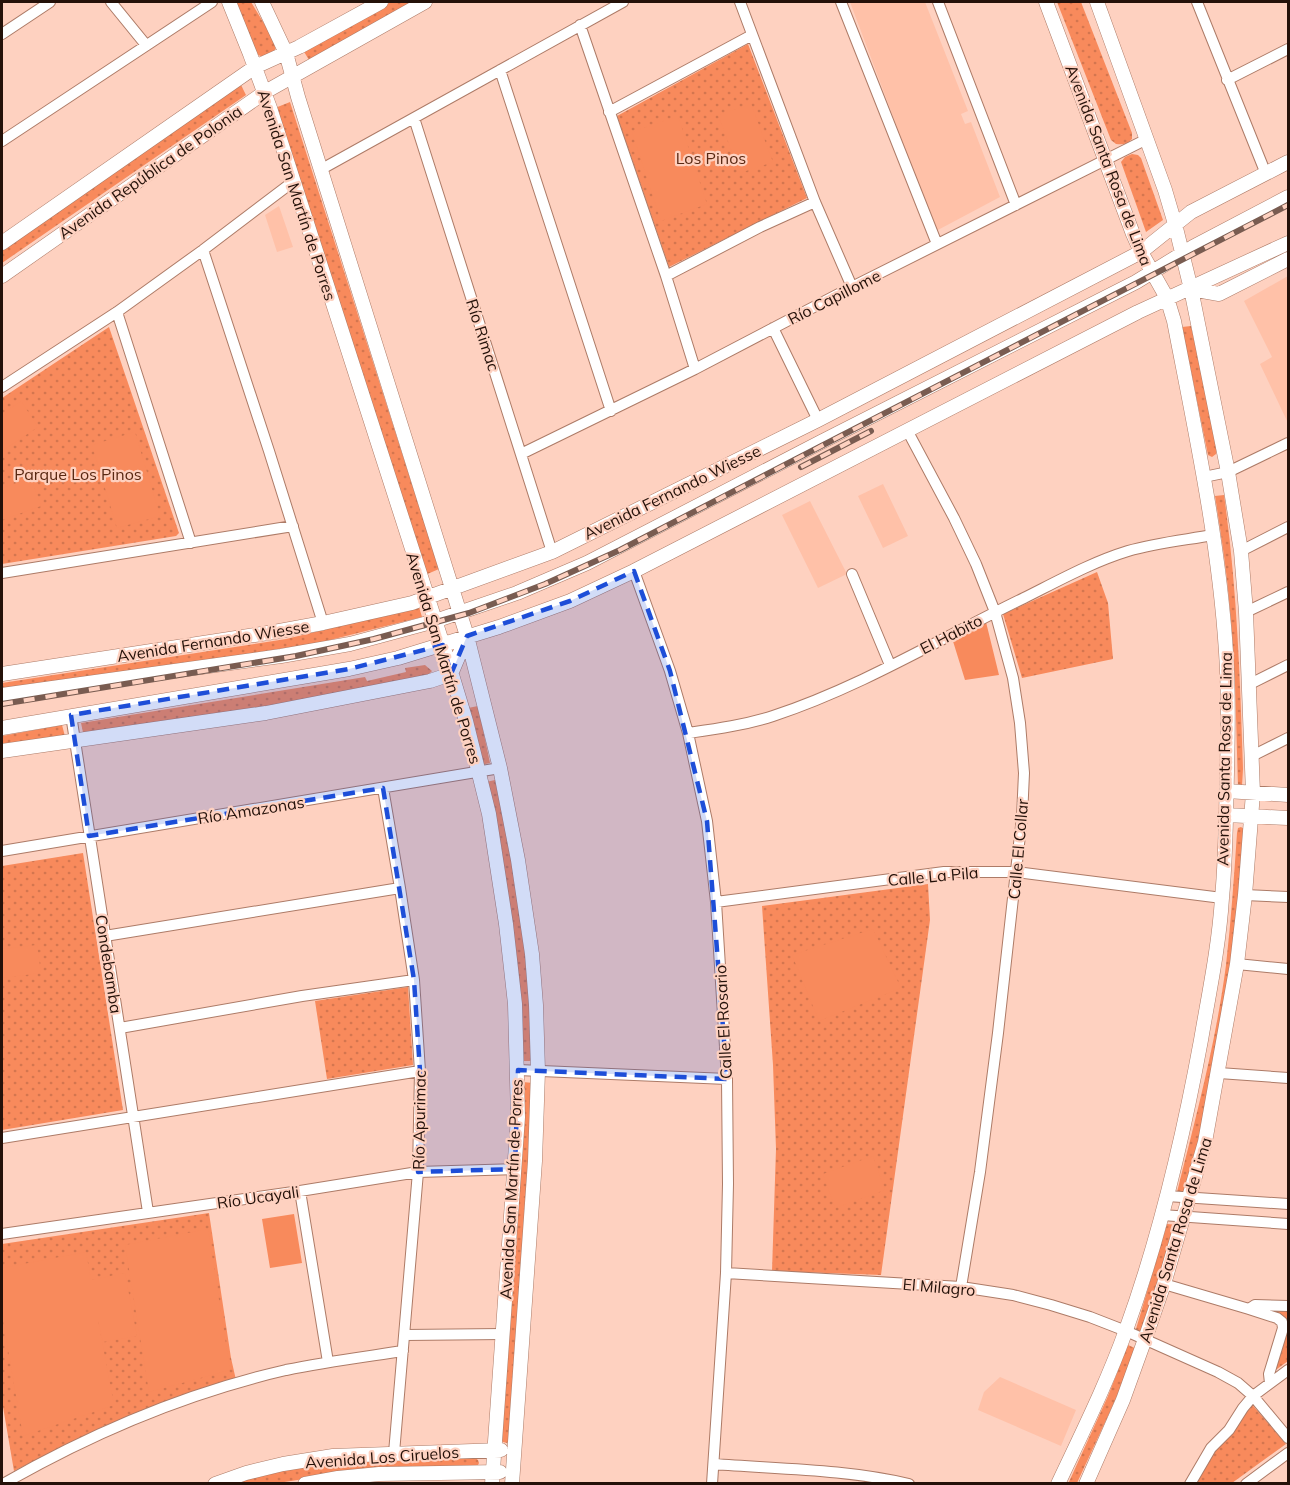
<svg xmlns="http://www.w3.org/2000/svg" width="1290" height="1485" viewBox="0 0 1290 1485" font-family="Mulish,sans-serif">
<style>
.built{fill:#ffc1a8}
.grass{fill:url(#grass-dots)}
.pitch{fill:#f88a5c}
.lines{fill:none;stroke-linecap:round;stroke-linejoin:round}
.minor-casing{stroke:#ad7b67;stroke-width:12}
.major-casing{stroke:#ad7b67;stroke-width:15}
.minor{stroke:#fff;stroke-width:10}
.major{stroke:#fff;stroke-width:14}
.rail-casing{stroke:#795c51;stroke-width:6}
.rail{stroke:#fed1c0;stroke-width:4;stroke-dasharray:11;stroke-linecap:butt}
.marked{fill:#1d4ed8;fill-opacity:0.2;stroke:#1d4ed8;stroke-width:4.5;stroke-dasharray:12 8;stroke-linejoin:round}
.labels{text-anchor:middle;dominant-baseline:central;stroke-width:4.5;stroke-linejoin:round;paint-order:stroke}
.park-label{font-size:16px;fill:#592812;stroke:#fed1c0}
.street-label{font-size:16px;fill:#241109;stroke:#fed1c0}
</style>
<defs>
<pattern id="grass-dots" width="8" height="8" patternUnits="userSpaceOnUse" patternTransform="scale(1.5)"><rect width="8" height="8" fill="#f88a5c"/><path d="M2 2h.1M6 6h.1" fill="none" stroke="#d4764f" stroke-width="1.8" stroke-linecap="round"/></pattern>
</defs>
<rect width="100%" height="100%" fill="#fed1c0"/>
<path class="built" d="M 850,2 L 925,2 L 968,111 L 961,114 L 965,124 L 971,122 L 1000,197 L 936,231 Z
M 279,206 L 293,247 L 277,252 L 265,215 Z
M 1288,276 L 1288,423 L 1260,364 L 1272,357 L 1244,301 Z
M 883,484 L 908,536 L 883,548 L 858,496 Z
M 810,501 L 847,574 L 818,588 L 782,515 Z
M 1000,1377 L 1076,1410 L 1061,1446 L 978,1410 L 984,1392 Z"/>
<path class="grass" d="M 233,2 L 251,2 L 274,40 L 276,47 L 273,54 C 264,57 260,58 253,51 Z
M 391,2 L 415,2 L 309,60 L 303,50 Z
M 1057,2 L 1081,2 L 1132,133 L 1132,139 C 1127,144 1123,145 1116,144 L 1111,140 Z
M 748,44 L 807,198 L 669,267 L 617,116 Z
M 240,83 L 246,95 L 2,263 L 2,249 Z
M 290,102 L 439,569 L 425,575 L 275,108 Z
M 1132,154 L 1138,155 L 1141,158 L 1163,220 L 1146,232 L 1121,162 L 1125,157 Z
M 1191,326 L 1209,404 L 1217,450 L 1216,454 L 1212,457 L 1208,455 L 1182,327 Z
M 109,327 L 179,533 L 176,536 L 2,564 L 2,398 Z
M 1224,495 C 1237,586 1240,676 1243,769 L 1242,786 L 1238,786 C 1236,727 1236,669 1230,610 C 1227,572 1221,534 1215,496 Z
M 1097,572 L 1108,603 L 1113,659 L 1022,678 L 1003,614 Z
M 419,607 L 422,617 L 318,643 L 2,691 L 2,683 L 286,639 Z
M 425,665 L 432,671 L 427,676 L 312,701 L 84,737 L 81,723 L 365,677 L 367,681 L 406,672 L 405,668 Z
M 478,706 L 490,763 L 481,765 L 468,708 Z
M 62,725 L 66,740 L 2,750 L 2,736 Z
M 495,780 L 515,872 L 525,941 L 534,1061 L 522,1061 L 486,782 Z
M 1241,827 L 1244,829 L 1242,883 L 1224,1018 L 1187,1194 L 1177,1192 C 1196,1117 1216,1042 1226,965 C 1231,921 1234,877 1237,833 L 1238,828 Z
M 83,853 L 123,1110 L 2,1130 L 2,866 Z
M 928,884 L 930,920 L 881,1275 L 772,1271 L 776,1149 L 773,1065 L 762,906 Z
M 408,987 L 413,1065 L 327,1079 L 315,1001 Z
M 523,1082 L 533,1083 L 511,1439 L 507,1443 L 503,1442 L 500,1438 Z
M 209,1213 L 231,1358 L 236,1380 L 147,1410 L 104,1426 L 14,1471 L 2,1401 L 2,1244 Z
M 1167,1224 L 1178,1225 L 1142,1331 L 1137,1332 L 1136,1329 Z
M 1288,1308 L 1288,1361 L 1273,1372 L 1286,1328 L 1266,1309 Z
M 1128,1345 L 1137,1349 L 1113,1405 L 1077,1483 L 1068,1484 L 1108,1396 Z
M 1249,1401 L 1286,1444 L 1232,1483 L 1196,1484 L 1217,1446 L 1228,1439 L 1233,1433 Z
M 475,1458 L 478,1460 L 479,1463 L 477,1467 L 356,1471 L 278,1483 L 228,1484 L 294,1467 L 357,1460 Z"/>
<path class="pitch" d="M 751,104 L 773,162 L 740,173 L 718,115 Z
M 678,116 L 707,204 L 661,221 L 632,132 Z
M 21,401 L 38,427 L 2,451 L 2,414 Z
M 135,432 L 160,516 L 117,528 L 92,445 Z
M 31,478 L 41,506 L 2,520 L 2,488 Z
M 986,622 L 999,675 L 965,680 L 952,638 Z
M 873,929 L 901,988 L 819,1021 L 792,955 Z
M 37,945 L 41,973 L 2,978 L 2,949 Z
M 873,1156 L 885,1190 L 835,1208 L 823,1174 Z
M 294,1214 L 302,1263 L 270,1268 L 262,1219 Z
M 208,1229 L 230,1370 L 149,1392 L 125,1245 Z
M 86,1252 L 91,1280 L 125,1273 L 137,1336 L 103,1342 L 98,1320 L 114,1405 L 23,1436 L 2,1315 L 2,1268 Z"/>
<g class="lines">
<defs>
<path id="minor" d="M 111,2 L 146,45
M 740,2 L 815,202 L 852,287
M 841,2 L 937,244
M 938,2 L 1016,205
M 1197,2 L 1266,174
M 580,25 L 666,276 L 695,369
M 2,34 L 50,2
M 500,70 L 611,411
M 1227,80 L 1288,49
M 609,112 L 752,35
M 414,118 L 552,552
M 2,141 L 212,2
M 320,170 L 623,2
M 203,250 L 269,451 L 323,623
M 666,276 L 760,227 L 815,202
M 117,312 L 191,543
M 773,328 L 818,420
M 2,387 L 117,312 L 203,250 L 294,181
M 907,430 L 954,518 L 976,564 L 995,612 L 1013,678 L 1020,723 L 1024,773 L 1022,817 L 998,1033 L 980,1172 L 961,1287
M 521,454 L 695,369 L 852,287 L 1147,139
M 1204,477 L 1228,472 L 1288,443
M 1241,551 L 1288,527
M 634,571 L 670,671 L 688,733 L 707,821 L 716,902 L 727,1079 L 728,1184 L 726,1273 L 712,1484
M 2,573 L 293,526
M 852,574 L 890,665
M 1246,612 L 1288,592
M 1250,684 L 1288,665
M 71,715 L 148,1212
M 688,733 C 716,729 745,725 773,716 C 861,687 941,638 1024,598 C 1058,581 1092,562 1128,551 C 1155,543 1185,540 1213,535
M 1252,756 L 1288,738
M 383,788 L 400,888 L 414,980 L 420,1071 L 418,1172 L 394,1453
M 2,851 L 500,768
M 1245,895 L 1288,897
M 716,902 L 944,872 L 1016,872 L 1222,898
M 105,936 L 400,888
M 1237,964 L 1288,969
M 120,1028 L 302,996 L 414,980
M 518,1070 L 727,1079
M 1219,1073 L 1288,1078
M 2,1138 L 420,1071
M 300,1191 L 328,1362
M 1167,1196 L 1288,1204
M 1162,1215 L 1288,1224
M 2,1234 L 300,1191 L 418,1172 L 515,1169
M 726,1273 L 961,1287 L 1013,1295 L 1051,1305 L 1090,1317 L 1126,1331 L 1218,1372 L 1238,1383 L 1253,1396 L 1288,1438
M 1164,1284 L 1249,1309 L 1277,1318 L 1282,1322 L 1283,1328 L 1269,1374 L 1270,1383
M 1249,1309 L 1255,1305 L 1288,1306
M 405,1335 L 503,1334
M 714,1464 C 779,1469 846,1469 909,1484
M 3,1484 C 92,1433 186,1393 286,1370 C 325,1362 364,1357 403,1351
M 1190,1484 L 1211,1448 L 1229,1430 L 1243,1408 L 1253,1396 L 1288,1370
M 1246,1484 L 1288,1453"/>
<path id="major" d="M 229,2 L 250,54 L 270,108 L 443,645 L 466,721 L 489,814 L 506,924 L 515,1004 L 518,1117 L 492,1484
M 262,2 L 286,53 L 298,97 L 467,636 L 500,768 L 518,860 L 532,954 L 536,1005 L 538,1071 L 535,1161 L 512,1484
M 1046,2 L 1133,234 L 1141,252 L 1167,298 L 1174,321 C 1195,430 1219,541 1226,652 C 1229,692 1228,732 1227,772 C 1226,814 1226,856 1222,898 C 1219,946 1209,993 1201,1040 C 1183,1138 1160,1236 1126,1330 C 1107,1383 1082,1433 1058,1484
M 2,243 L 255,67 L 299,47 L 381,2
M 2,276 L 265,92 L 425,2
M 1191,289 L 1219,294 L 1288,259
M 2,674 L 274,632 L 323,623 L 412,603 L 552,552 L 818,420 L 1141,252 L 1191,212 L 1288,162
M 2,695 L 281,656 L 350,644 L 435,621 L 517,593 L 587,563 L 821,442 L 1136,282 L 1193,247 L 1288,197
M 2,728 L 349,669 L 398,658 L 499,627 L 570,601 L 634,571 L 1138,312 L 1288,243
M 2,751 L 266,713 L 430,681 L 451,674 L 467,636
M 1227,791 L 1288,795
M 1226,815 L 1288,818
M 215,1484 L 246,1473 L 283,1464 L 333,1456 L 501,1450
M 305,1484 L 338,1478 L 379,1474 L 500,1472
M 1086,1484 L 1123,1400 L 1145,1339 L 1164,1284 L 1205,1142 L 1237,964 L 1245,895 L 1253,793 L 1246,612 L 1241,551 L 1228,472 L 1191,289 L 1175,224 L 1165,190 L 1097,2"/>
</defs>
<use href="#minor" class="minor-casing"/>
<use href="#major" class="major-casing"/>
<use href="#minor" class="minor"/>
<use href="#major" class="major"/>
<defs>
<path id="rail" d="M 801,467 L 871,431
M 2,704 L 296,656 L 374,639 L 469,613 L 545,584 L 620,550 L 1288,205"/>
</defs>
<use href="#rail" class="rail-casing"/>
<use href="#rail" class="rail"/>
</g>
<path class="marked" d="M 634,571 L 670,671 L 707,821 L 727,1079 L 518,1070 L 515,1169 L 418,1172 L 420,1071 L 414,980 L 383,788 L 89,836 L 71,715 L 349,669 L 443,645 L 451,674 L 467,636 L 570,601 Z"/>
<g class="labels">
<g class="park-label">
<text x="711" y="158">Los Pinos</text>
<text x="78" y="474">Parque Los Pinos</text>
</g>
<g class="street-label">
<text transform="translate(1109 165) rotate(69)">Avenida Santa Rosa de Lima</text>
<text transform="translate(150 172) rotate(-35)">Avenida República de Polonia</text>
<text transform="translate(297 195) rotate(72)">Avenida San Martín de Porres</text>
<text transform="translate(834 297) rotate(-27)">Río Capillome</text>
<text transform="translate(483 335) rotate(72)">Río Rimac</text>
<text transform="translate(672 492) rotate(-26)">Avenida Fernando Wiesse</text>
<text transform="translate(951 634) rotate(-27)">El Habito</text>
<text transform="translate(213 641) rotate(-9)">Avenida Fernando Wiesse</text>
<text transform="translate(444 658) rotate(73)">Avenida San Martín de Porres</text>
<text transform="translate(1224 759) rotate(-89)">Avenida Santa Rosa de Lima</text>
<text transform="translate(251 810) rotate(-9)">Río Amazonas</text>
<text transform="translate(1018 849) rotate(-85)">Calle El Collar</text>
<text transform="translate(933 876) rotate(-5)">Calle La Pila</text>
<text transform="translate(109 964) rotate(81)">Condebamba</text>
<text transform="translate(723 1022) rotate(-93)">Calle El Rosario</text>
<text transform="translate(419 1120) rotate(-89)">Río Apurimac</text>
<text transform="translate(511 1189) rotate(-87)">Avenida San Martín de Porres</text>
<text transform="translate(258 1197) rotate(-8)">Río Ucayali</text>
<text transform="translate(1175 1240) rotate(-73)">Avenida Santa Rosa de Lima</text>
<text transform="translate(939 1287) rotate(5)">El Milagro</text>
<text transform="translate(382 1457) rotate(-4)">Avenida Los Ciruelos</text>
</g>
</g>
<rect width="1290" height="1485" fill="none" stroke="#241109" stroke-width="6"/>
</svg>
